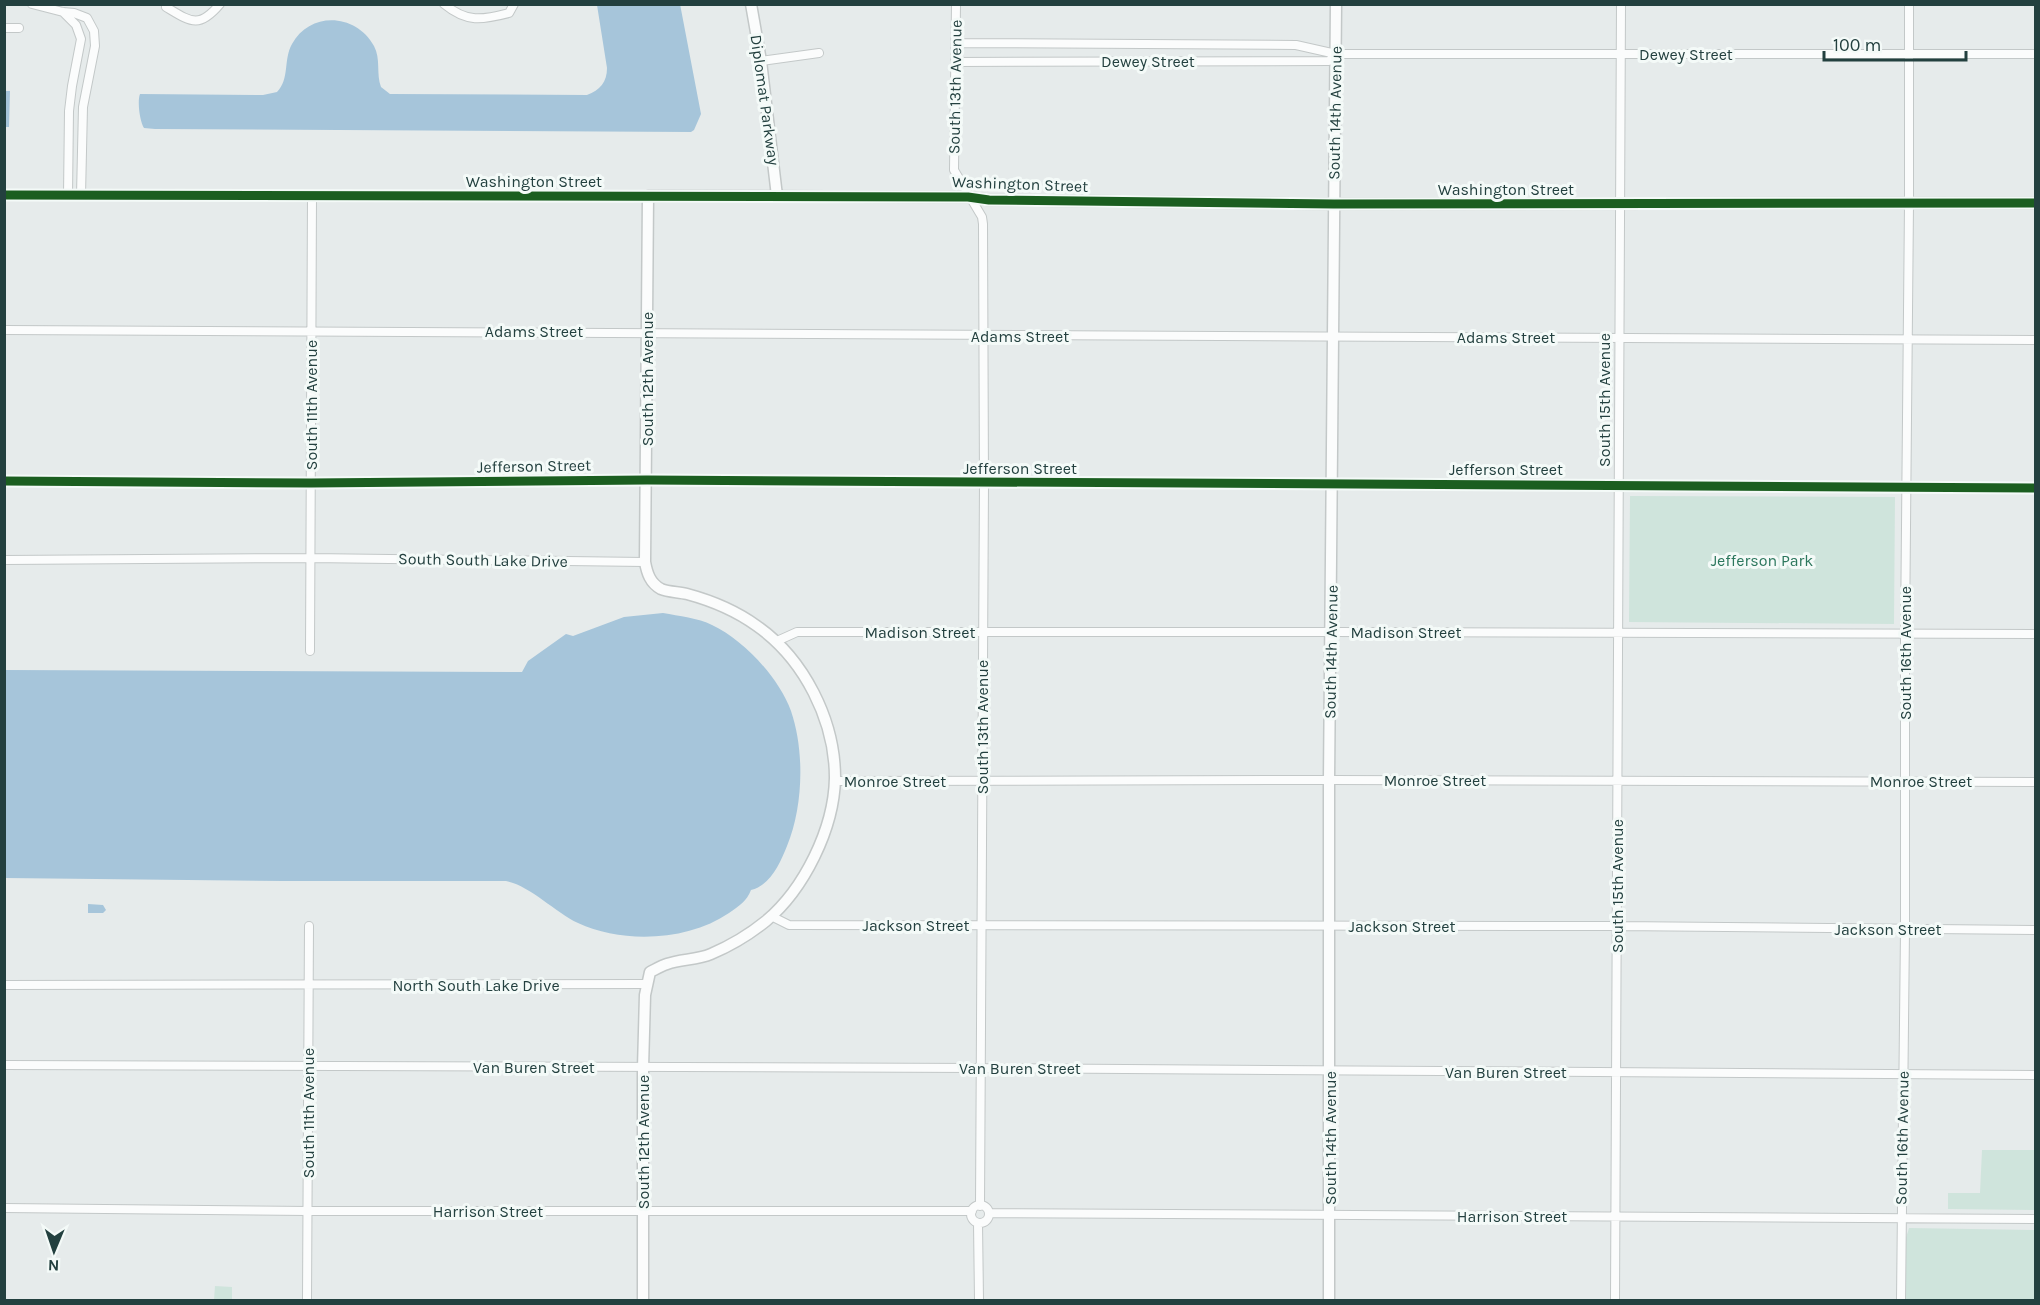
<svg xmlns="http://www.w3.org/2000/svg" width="2040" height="1305" viewBox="0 0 2040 1305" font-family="Karla,sans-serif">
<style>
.green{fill:#cfe4dc}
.water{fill:#a6c5da}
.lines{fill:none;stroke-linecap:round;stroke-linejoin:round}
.minor-casing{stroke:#c3c8c8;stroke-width:10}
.tertiary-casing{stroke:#c3c8c8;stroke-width:13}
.minor{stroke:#fbfcfc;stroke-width:8}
.tertiary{stroke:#fbfcfc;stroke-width:10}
.cycleway-casing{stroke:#f4faf8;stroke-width:13}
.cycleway{stroke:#1b5e20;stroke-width:9}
.labels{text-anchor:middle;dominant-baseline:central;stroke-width:6;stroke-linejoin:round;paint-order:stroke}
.street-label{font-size:16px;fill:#23403f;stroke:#f4faf8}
.park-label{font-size:16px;fill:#2c775d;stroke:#f4faf8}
</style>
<rect width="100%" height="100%" fill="#e6ebeb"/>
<path class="green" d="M 1630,496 L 1895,497 L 1894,624 L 1629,622 Z
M 1982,1150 L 2035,1150 L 2035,1210 L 1948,1209 L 1948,1193 L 1980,1193 Z
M 1909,1228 L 2035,1230 L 2035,1300 L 1906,1300 L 1906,1238 Z
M 215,1286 L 232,1287 L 232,1300 L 214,1300 Z"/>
<path class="water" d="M 680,4 L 701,114 L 694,130 L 691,132 L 155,129 L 144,128 C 140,122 137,102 140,94 L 263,95 L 277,92 C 290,79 283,60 292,44 C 310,11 356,13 374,46 C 381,59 376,74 381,87 L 390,94 L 587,95 C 600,90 607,82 607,68 L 597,5 Z
M 5,91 L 10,91 L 9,127 L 5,127 Z
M 663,613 C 679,616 698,618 712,625 C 744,640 779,678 791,711 C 805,752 803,807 787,846 C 780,863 771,885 751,890 C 747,901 739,906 729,913 C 688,941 623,944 578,923 C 555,912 529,885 506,881 L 283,881 L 5,878 L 5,670 L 522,672 L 528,661 L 566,634 L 573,636 L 624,617 Z
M 88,904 L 103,905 L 106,910 L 103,913 L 88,913 Z"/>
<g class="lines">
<defs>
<path id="minor" d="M 32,4 L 63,12 L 74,13 L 87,18 L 94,31 L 95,46 L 83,107 L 81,195
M 444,4 C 467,23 482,20 509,13 L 514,4
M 956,4 L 954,170 L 982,217 L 983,224 L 984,483 L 980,1206
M 166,7 C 191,22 199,29 220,4
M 63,12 L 76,25 L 81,39 L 72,86 L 69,111 L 68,195
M 4,28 L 19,28
M 956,43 L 1296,45 L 1336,54 L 2036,54
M 761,61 L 819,53
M 956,62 L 1329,61 L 1336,54
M 4,195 L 648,196
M 4,330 L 2036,340
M 4,481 L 311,483 L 647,480 L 2036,488
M 4,560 L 310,558 L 645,562
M 777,641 L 797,632 L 1332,632 L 2036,634
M 310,651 L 312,196
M 835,781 L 1329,780 L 2036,782
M 771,916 L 789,925 L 1617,926 L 2036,930
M 4,985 L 647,984
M 4,1065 L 980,1068 L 2036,1075
M971 1214a9 9 0 1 1 18 0a9 9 0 1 1-18 0Z
M 4,1208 L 308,1211 L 972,1211
M 989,1213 L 2036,1219
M 978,1223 L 979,1300
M 307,1300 L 309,926
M 1615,1300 L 1621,4
M 1901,1300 L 1905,930 L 1905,634 L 1909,204 L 1909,4"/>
<path id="tertiary" d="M 751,4 L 761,61 L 777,196
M 643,1300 L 643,1068 L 645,995 L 650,972 C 656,969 661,966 667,964 C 681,959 697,960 711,954 C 730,946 750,934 766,921 C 804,889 834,829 835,778 C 835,720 804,659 757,626 C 735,610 713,601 687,594 C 679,592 668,592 661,589 C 650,583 647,573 645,562 L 648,196 L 968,197 L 989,200 L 1334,204 L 2036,203
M 1329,1300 L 1329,780 L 1336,4"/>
</defs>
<use href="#minor" class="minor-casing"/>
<use href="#tertiary" class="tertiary-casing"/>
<use href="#minor" class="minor"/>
<use href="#tertiary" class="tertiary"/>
<defs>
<path id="cycleway" d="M 4,195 L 968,197 L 989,200 L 1334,204 L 2036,203
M 4,481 L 311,483 L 647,480 L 2036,488"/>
</defs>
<use href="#cycleway" class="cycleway-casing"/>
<use href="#cycleway" class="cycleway"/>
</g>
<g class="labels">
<g class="street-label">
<text x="1686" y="54">Dewey Street</text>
<text x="1148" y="61">Dewey Street</text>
<text transform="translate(955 87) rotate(-89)">South 13th Avenue</text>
<text transform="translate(765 100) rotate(82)">Diplomat Parkway</text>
<text transform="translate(1335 113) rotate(-89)">South 14th Avenue</text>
<text x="534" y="181">Washington Street</text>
<text transform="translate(1020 184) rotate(2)">Washington Street</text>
<text x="1506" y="189">Washington Street</text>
<text x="534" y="331">Adams Street</text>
<text x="1020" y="336">Adams Street</text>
<text x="1506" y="337">Adams Street</text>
<text transform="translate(647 379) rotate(-90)">South 12th Avenue</text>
<text transform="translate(1604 400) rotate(-90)">South 15th Avenue</text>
<text transform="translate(311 405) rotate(-90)">South 11th Avenue</text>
<text transform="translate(534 466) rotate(-1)">Jefferson Street</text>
<text x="1020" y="468">Jefferson Street</text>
<text x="1506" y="469">Jefferson Street</text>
<text transform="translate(483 560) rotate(1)">South South Lake Drive</text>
<text x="920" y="632">Madison Street</text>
<text x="1406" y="632">Madison Street</text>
<text transform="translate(1331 652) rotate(-89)">South 14th Avenue</text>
<text transform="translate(1905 653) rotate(-90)">South 16th Avenue</text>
<text transform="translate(982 727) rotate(-90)">South 13th Avenue</text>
<text x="1435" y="780">Monroe Street</text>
<text x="895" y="781">Monroe Street</text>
<text x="1921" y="781">Monroe Street</text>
<text transform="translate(1617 886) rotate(-90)">South 15th Avenue</text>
<text x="916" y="925">Jackson Street</text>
<text x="1402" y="926">Jackson Street</text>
<text x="1888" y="929">Jackson Street</text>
<text x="476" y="985">North South Lake Drive</text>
<text x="534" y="1067">Van Buren Street</text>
<text x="1020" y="1068">Van Buren Street</text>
<text x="1506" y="1072">Van Buren Street</text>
<text transform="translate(308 1113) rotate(-90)">South 11th Avenue</text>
<text transform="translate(1330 1138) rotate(-90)">South 14th Avenue</text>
<text transform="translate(1902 1138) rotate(-89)">South 16th Avenue</text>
<text transform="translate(643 1142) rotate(-90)">South 12th Avenue</text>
<text x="488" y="1211">Harrison Street</text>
<text x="1512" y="1216">Harrison Street</text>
</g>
<g class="park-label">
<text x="1762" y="560">Jefferson Park</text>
</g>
</g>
<rect width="2040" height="1305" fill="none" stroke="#23403f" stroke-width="12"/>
<g transform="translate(54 1251) rotate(182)" stroke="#f4faf8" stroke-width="4.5" paint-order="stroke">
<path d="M0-4.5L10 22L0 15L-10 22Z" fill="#23403f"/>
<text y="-9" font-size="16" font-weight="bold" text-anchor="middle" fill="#23403f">N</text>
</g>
<path d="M1824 51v9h142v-9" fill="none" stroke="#23403f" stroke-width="3"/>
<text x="1833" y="51" font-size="18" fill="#23403f" stroke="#f4faf8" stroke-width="4.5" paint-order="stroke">100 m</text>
</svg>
